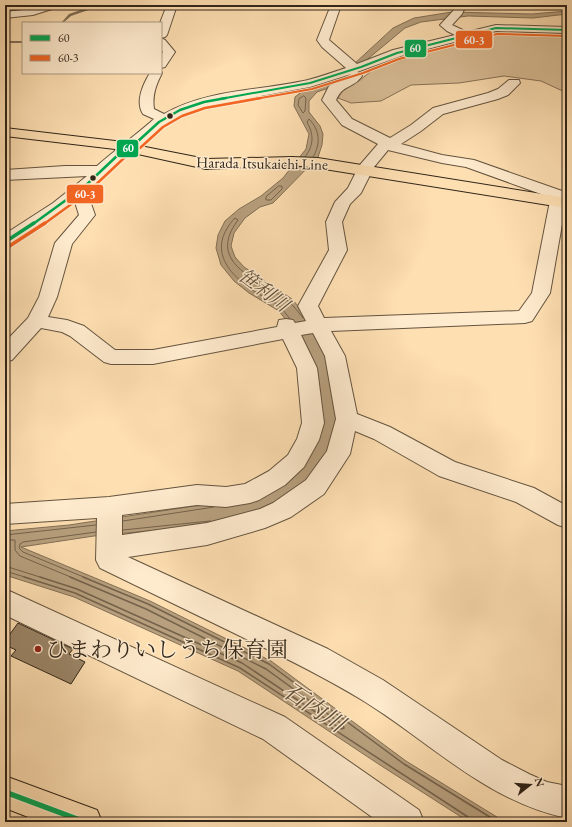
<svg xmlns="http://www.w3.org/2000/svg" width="572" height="827" viewBox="0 0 572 827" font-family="'EB Garamond','Noto Serif JP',serif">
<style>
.green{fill:#dbbf98;stroke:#867258}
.water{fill:#b8a07e;stroke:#826f56}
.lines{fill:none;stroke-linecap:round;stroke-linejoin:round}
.shore-far1{stroke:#74624c;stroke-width:1}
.shore{stroke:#74624c;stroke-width:1.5}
.stream{fill:#826f56;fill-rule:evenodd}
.building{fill:#9b8669;stroke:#302519}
.minor-casing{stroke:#64543f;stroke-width:2}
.major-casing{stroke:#302519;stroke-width:2}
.minor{fill:#feeacd;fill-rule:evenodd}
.major{fill:#fedfb2;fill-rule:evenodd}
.bus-1-far3-casing{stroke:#feeacd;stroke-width:3.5}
.bus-1-far2-casing{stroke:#feeacd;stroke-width:4.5}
.bus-1-far1-casing{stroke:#feeacd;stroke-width:6}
.bus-1-casing{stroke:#feeacd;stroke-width:8}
.bus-2-far2-casing{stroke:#feeacd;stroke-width:3.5}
.bus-2-far1-casing{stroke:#feeacd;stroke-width:4.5}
.bus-2-casing{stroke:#feeacd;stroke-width:6}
.bus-1-far3{stroke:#00a651;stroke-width:2}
.bus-1-far2{stroke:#00a651;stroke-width:2.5}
.bus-1-far1{stroke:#00a651;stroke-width:3.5}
.bus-1{stroke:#00a651;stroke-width:5.5}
.bus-2-far2{stroke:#f26522;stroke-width:2}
.bus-2-far1{stroke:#f26522;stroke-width:2.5}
.bus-2{stroke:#f26522;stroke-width:3.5}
.bus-dot{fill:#302519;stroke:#feeacd;stroke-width:1.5}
.poi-dot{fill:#8f2418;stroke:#feeacd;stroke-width:1.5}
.labels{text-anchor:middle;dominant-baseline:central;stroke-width:3;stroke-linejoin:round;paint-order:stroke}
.far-street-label{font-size:15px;fill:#302519;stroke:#feeacd}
.water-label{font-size:19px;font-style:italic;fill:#60503c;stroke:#feeacd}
.near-poi-label{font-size:22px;fill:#302519;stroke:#feeacd;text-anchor:start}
.near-water-label{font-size:23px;font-style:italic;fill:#60503c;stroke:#feeacd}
.line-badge{stroke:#feeacd;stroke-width:1.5}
.badge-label{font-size:11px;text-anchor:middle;font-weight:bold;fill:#fff}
</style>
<rect width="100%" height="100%" fill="#fedfb2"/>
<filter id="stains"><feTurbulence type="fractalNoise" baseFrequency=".005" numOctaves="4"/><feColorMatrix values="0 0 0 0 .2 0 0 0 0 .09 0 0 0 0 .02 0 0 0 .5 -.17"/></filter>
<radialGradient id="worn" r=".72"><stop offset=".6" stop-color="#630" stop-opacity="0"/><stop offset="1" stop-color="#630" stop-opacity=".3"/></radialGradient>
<path class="green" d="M 529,31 L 567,33 L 567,93 L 541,81 L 504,76 L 459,83 L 411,85 L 381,101 L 351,103 L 338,98 L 342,91 L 359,81 L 376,67 L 499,32 Z"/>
<path class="water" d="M 567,11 L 567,14 L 533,18 L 468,16 L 421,22 L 405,28 L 363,63 L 346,82 L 317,92 L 309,101 L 309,112 L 320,126 L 323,134 L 322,145 L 318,157 L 273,203 L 260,207 L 245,218 L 234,233 L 231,246 L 235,257 L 244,267 L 292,299 L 310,320 L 329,359 L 338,404 L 334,443 L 315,478 L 278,504 L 224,524 L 94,536 L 21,547 L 150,601 L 271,661 L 406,761 L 505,822 L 469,822 L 380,765 L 238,671 L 74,597 L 5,575 L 5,531 L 69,525 L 234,500 L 312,444 L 297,334 L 279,311 L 249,293 L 234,281 L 221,265 L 216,248 L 218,235 L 225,221 L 239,209 L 261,196 L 283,178 L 306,149 L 309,134 L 294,106 L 295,97 L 304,90 L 340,77 L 393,28 L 414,18 L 452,12 L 532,14 Z"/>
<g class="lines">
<path class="shore-far1" d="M 304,96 L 306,98 L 305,111 L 303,113 L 298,105 L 299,99 Z
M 305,157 C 314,145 314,135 307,122 L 309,119 C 320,130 321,144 313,157
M 279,186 L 282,186 L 282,189 L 271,200 L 266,200 L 266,197 Z
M 290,319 C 286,314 283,309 278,305 C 270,299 261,296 254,291 C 225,272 208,247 235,218 L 238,220 C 204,265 262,280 289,302 C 294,306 299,313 303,318
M 123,521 L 214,507
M 123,530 L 210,521
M 5,535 L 96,525
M 5,540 L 15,540 L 15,550 L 20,556 L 73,578
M 5,566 L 43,578
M 5,571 L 28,578
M 86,578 L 23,552 L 19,548 L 20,544 L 23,542 L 96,532"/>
<path class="shore" d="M 24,577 L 75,593 L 240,668 L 468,817 L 470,822
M 40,577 L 77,589 L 242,663 L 341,729 L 344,728 L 343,725 L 266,669 L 146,609 L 70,577
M 83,577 L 148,604 L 269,664 L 404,764 L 498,822"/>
<path class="stream" d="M 94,5 L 96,5 L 94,8 L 71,16 L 63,23 L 61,23 L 69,14 L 92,6 Z
M 5,41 L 23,41 L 23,43 L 5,43 Z"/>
</g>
<path class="building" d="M 18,623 L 73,649 L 69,654 L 85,662 L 71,684 L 11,656 L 16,650 L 5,645 L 5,641 Z"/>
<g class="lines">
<defs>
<path id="minor" d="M 43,5 L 59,5 L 58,7 L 33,15 L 5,18 L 5,12 L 32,9 Z
M 167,5 L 177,5 L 167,35 L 165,37 L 161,38 L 160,23 Z
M 331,5 L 341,5 L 329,40 L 357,64 L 393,50 L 455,35 L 447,31 L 440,25 L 453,11 L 456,5 L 466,5 L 462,14 L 452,25 L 467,32 L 496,25 L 567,27 L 567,33 L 496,31 L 401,56 L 357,72 L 360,73 L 362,76 C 353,89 343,84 336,100 L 352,119 L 390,138 L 411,125 L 433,108 L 488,93 L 498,89 L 509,80 L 519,80 L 520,83 L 508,95 L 498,99 L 443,114 L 421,131 L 401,144 L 442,155 L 474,160 L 565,192 L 567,195 L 567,206 L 565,207 L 550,293 L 532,321 L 525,323 L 331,331 L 345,356 L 357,414 L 390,427 L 455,462 L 534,488 L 567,506 L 567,528 L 558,525 L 516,502 L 439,476 L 374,439 L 355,431 L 350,454 L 324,494 L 291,517 L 265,528 L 207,545 L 128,557 L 328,649 L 383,680 L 502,760 L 529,774 L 547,782 L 567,786 L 567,818 C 487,802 429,741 362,700 C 321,675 279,655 236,634 C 191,612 145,590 100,568 L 96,560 L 97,518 L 5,524 L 5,504 L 109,497 L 197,485 L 226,487 L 245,484 L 269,471 L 288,455 L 297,439 L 302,423 L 297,368 L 283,339 L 153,364 L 111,364 L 104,362 L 70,336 L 62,332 L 41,328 L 12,360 L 5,362 L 5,342 L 28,318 L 39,297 L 55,243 L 79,215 L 75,202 L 11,246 L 5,247 L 5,234 L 53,203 L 87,176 L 5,180 L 5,170 L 65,166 L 97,166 C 115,150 135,136 154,119 L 143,114 C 135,102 143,84 150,73 L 161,73 L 161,71 L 162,73 C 156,85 152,95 154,109 L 164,114 C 207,89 260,91 308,80 C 320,77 333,72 346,68 L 322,47 L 317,40 ZM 351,74 L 329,86 L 322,100 L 342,125 L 378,144 L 359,166 L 348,188 L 335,202 L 326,222 L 329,250 L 298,306 L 306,321 L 295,323 L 293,320 L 286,319 L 279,320 L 277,327 L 153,350 L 115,350 L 84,326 L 67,320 L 48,317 L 57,297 L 72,244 L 95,215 L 87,192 L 124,157 L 141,146 L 164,125 L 185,113 L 207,106 L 310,87 ZM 388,150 L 442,163 L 466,167 L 552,198 L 550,201 L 532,293 L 519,311 L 324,318 L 318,306 L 347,250 L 342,222 L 350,204 L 361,193 L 374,167 ZM 313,333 L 325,356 L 336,419 L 327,451 L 306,480 L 273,503 L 260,509 L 207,523 L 122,535 L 122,515 L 197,505 L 226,507 L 250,503 L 259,500 L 285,485 L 304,467 L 319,440 L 324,423 L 317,368 L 301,335 Z
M 161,38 L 165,40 L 175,52 L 165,67 L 161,68 L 161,55 L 163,52 L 161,50 Z
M 5,589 L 285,717 L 419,810 L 424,822 L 379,822 L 263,739 L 5,615 Z"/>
<path id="major" d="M 5,128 L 115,141 L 206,159 L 292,157 L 318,158 L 567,198 L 567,208 L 318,168 L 292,165 L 206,169 L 115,149 L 5,136 Z
M 5,776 L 97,810 L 102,822 L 41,822 L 5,808 Z"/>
</defs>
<use href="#minor" class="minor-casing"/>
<use href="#major" class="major-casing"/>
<use href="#minor" class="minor"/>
<use href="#major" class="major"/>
<defs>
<path id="bus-1-far3" d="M 220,99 L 310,83 L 361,67 L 397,53 L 496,28 L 567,30"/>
<path id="bus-1-far2" d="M 33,224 L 84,187 L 119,154 L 136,143 L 159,122 L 180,110 L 204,102 L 226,98"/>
<path id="bus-1-far1" d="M 5,242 L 34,223"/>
<path id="bus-1" d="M 5,792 L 85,822"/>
<path id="bus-2-far2" d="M 255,99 L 312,89 L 363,73 L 399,59 L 497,34 L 567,36"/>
<path id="bus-2-far1" d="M 44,224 L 88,192 L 123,159 L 140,148 L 163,127 L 182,116 L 205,108 L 261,98"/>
<path id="bus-2" d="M 8,247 L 45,223"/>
</defs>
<use href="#bus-1-far3" class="bus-1-far3-casing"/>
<use href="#bus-1-far2" class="bus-1-far2-casing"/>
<use href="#bus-1-far1" class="bus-1-far1-casing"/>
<use href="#bus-1" class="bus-1-casing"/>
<use href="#bus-2-far2" class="bus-2-far2-casing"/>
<use href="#bus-2-far1" class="bus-2-far1-casing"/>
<use href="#bus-2" class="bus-2-casing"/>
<use href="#bus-1-far3" class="bus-1-far3"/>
<use href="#bus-1-far2" class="bus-1-far2"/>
<use href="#bus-1-far1" class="bus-1-far1"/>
<use href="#bus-1" class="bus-1"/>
<use href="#bus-2-far2" class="bus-2-far2"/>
<use href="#bus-2-far1" class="bus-2-far1"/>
<use href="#bus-2" class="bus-2"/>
</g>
<g class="bus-dot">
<circle cx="170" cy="116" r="3.5"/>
<circle cx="93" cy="178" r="3.5"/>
</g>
<circle class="poi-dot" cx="38" cy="649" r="4"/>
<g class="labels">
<g class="far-street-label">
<text transform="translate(262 163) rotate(1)">Harada Itsukaichi Line</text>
</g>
<g class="water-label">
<text transform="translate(264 290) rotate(37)">笹利川</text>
</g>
<g class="near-poi-label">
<text x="46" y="649">ひまわりいしうち保育園</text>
</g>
<g class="near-water-label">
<text transform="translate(314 707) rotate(34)">石内川</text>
</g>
</g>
<g class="line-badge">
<rect x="455" y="30" width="38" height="19" rx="4" fill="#f26522"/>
<rect x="404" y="39" width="23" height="19" rx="4" fill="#00a651"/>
<rect x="116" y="139" width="23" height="19" rx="4" fill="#00a651"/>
<rect x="66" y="184" width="38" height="20" rx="4" fill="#f26522"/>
</g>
<g class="badge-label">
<text x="474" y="44">60-3</text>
<text x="415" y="52">60</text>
<text x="128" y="152">60</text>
<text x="85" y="198">60-3</text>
</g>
<rect width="572" height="827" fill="none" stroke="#fedfb2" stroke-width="20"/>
<rect x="6" y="6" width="560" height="815" fill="none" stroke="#302519" stroke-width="2"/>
<rect x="10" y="10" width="552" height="807" fill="none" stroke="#302519"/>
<rect x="22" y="22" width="140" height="52" fill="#feeacd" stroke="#ac9b85"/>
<rect x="30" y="35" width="20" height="6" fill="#00a651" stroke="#ac9b85"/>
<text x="58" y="42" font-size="12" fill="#302519">60</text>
<rect x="30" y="55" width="20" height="6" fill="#f26522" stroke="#ac9b85"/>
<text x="58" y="62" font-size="12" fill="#302519">60-3</text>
<g transform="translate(530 785) rotate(73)" stroke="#feeacd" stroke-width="3" paint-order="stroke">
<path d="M0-3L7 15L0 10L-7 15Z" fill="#302519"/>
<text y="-6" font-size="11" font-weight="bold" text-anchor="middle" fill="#302519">N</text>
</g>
<rect width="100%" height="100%" filter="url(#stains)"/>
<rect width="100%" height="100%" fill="url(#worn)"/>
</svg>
